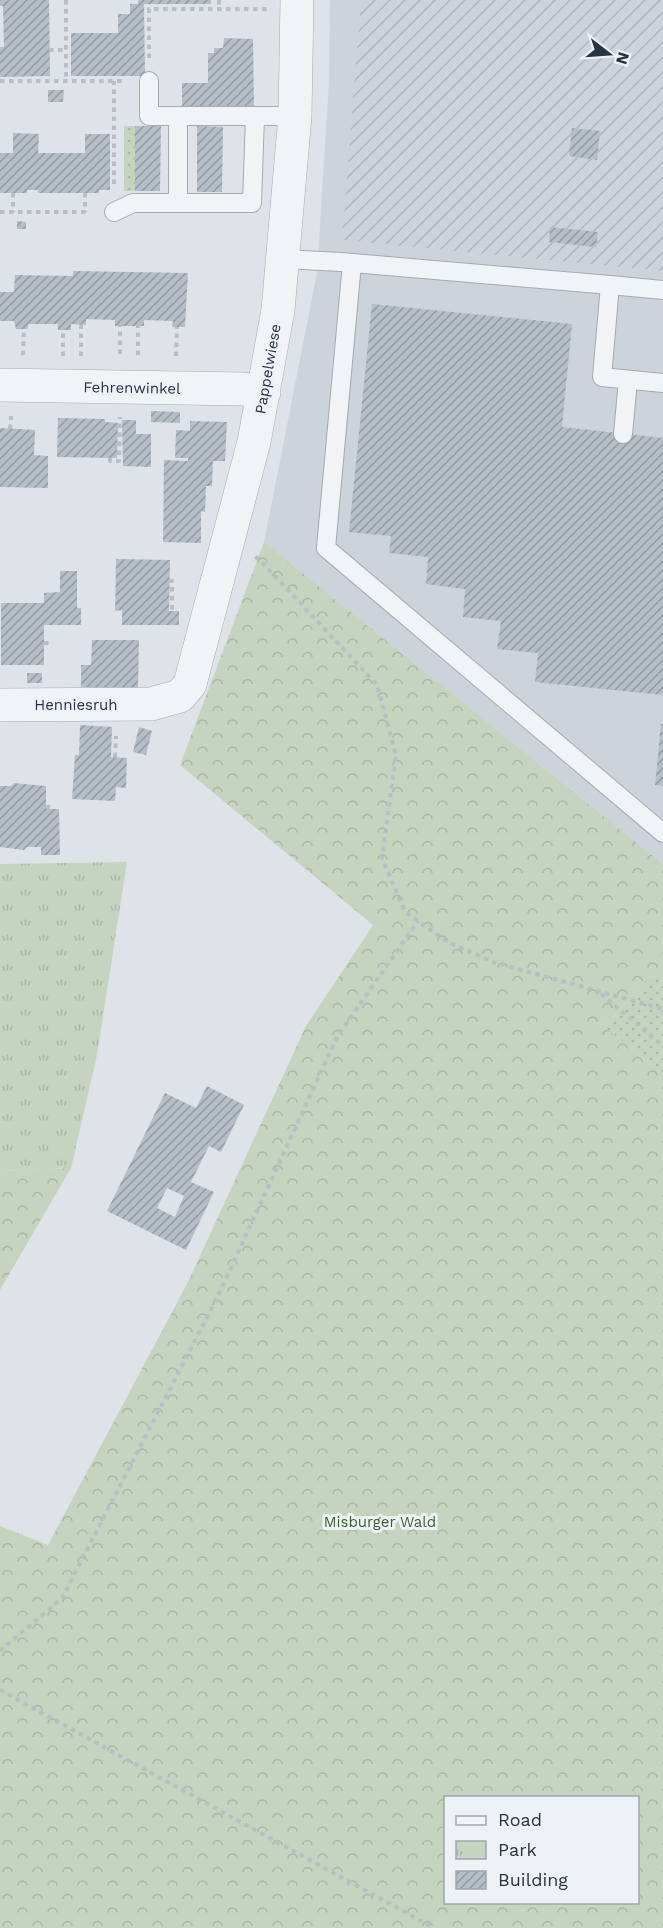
<svg xmlns="http://www.w3.org/2000/svg" width="663" height="1928" viewBox="0 0 663 1928" font-family="'Work Sans',sans-serif">
  <defs>
    <pattern id="industrial-furrows" width="10" height="10" patternUnits="userSpaceOnUse" patternTransform="scale(1.5)"><rect width="10" height="10" fill="#ccd3db"/><path d="M-1 1l2-2M0 10L10 0M9 11l2-2" fill="none" stroke="#afb6bd"/></pattern>
    <pattern id="grass-dots" width="8" height="8" patternUnits="userSpaceOnUse" patternTransform="scale(1.5)"><rect width="8" height="8" fill="#c6d3bf"/><path d="M2 2h.1M6 6h.1" fill="none" stroke="#aab6a5" stroke-width="1.8" stroke-linecap="round"/></pattern>
    <pattern id="forest-crowns" width="20" height="18" patternUnits="userSpaceOnUse" patternTransform="scale(1.5)"><rect width="20" height="18" fill="#c6d3bf"/><path d="M2 6a3 3 0 1 1 6 0M12 15a3 3 0 1 1 6 0" fill="none" stroke="#aab6a5"/></pattern>
    <pattern id="park-tufts" width="24" height="20" patternUnits="userSpaceOnUse" patternTransform="scale(1.5)"><rect width="24" height="20" fill="#c6d3bf"/><path d="M3 7l-1-3M5 7V3M7 7l1-3M15 17l-1-3M17 17v-4M19 17l1-3" fill="none" stroke="#aab6a5"/></pattern>
    <pattern id="building-hatch" width="6" height="6" patternUnits="userSpaceOnUse" patternTransform="scale(1.5)"><rect width="6" height="6" fill="#b5bdc6"/><path d="M-1 1l2-2M0 6l6-6M5 7l2-2" fill="none" stroke="#939aa2"/></pattern>
  </defs>
  <rect width="100%" height="100%" fill="#dee3e9"/>
  <path fill="#ccd3db" d="M330 0H663V864L264 542 317 273 329 82Z"/>
  <path fill="url(#industrial-furrows)" d="M361 0H663V271L342 240Z"/>
  <path fill="url(#grass-dots)" d="M124 126H135V191H124Z
    M650 976 663 978V1074L604 1027Z"/>
  <path fill="url(#forest-crowns)" fill-rule="evenodd" d="M264 542 663 864V978L650 976 604 1027 663 1074V1928H0V1526L48 1545 187 1284 306 1026 373 925 180 765ZM446 1798H638V1902H446Z
    M71 1168 0 1290V1171Z"/>
  <path fill="url(#park-tufts)" d="M127 862 97 1055 71 1168 0 1171V864Z"/>
  <path fill="url(#building-hatch)" fill-rule="evenodd" d="M0 0H49L50 76 0 77V47H4L3 6H0Z
    M138 0H211V4H144L145 76H71V33H118V14H130V4H138Z
    M224 38 253 39 254 108 182 107V83H208V53H214V48H223Z
    M48 90H64L63 102H48Z
    M135 126H161L160 191H135Z
    M197 126 223 127 222 192H197Z
    M572 128 600 131 597 160 569 156Z
    M13 133 39 134 38 153H85V134H110V190H99V193H38V190H27V193H0V153H13Z
    M17 221 26 222V229H17Z
    M550 227 598 232 596 247 549 242Z
    M73 271 188 273 185 327H172L173 321 144 320V326H115V320L86 319V325L71 324V330H58V324H28V329H16L14 321H0V292H14L15 275 73 276Z
    M372 304 572 324 562 427 663 438V695L535 682 538 653 497 649 501 621 463 617 465 589 426 584 428 557 389 553 391 536 349 532Z
    M151 411 180 412V423L151 422Z
    M58 418 105 419V422L118 423 117 458 57 457Z
    M122 420H136V434H151V467L123 466Z
    M190 421 227 422 225 461H213L212 486H206L205 512 201 511V543L163 542 164 460 188 461V458H175L176 430 190 431Z
    M0 428 35 430 34 455 48 456V488L0 487Z
    M116 559 170 560 169 611H179V625H122V610L115 611Z
    M60 571H77V608H81V625H44V665H1V603H44V593L60 592Z
    M92 640H139L138 689 81 687V665H91Z
    M27 673H42V683H27Z
    M661 724H663V786L655 785Z
    M80 725 112 727 111 757 127 758 126 788 116 787 115 801 72 799 75 755H79Z
    M139 727 152 731 146 755 133 752Z
    M14 783 46 786V809H59L60 855H41V847H27L24 850 0 847V786H11Z
    M207 1086 244 1105 221 1152 209 1146 191 1182 214 1192 186 1250 107 1211 165 1093 196 1108ZM167 1188 184 1196 175 1217 157 1208Z"/>
  <g fill="none" stroke-linecap="round" stroke-linejoin="round">
    <g stroke="#a3abb3" stroke-width="20">
      <path id="service" d="M149 81V116H295
        M178 203V116
        M114 212 133 203H252L255 116
        M284 259 341 262 610 285 602 377 663 383
        M352 263 326 548 663 833
        M610 285 663 290
        M623 434 628 380"/>
    </g>
    <g stroke="#a3abb3" stroke-width="34">
      <path id="minor" d="M0 385 243 389 264 392
        M0 705 151 704 180 696 190 684 254 442 278 310 295 116 297 0"/>
    </g>
    <path stroke="#b8bec4" stroke-width="4" stroke-dasharray="4.5 4.5" stroke-linecap="butt" d="M66 0V81
      M219 0V9
      M49 50H66
      M149 58V9H267
      M0 81H125
      M114 184V81
      M13 193V212
      M85 193V212
      M0 212H89
      M120 354V326
      M23 355 24 329
      M138 355V326
      M63 356V330
      M81 356V325
      M176 356 177 327
      M10 429 11 416
      M110 458V461H119L120 417
      M255 557 259 559 377 685 396 755 382 858 405 912 448 942 493 962 663 1009
      M169 581H172V618
      M44 643H52
      M115 757 116 736
      M46 807H50
      M601 994 663 1046
      M0 1651 62 1598 218 1296 337 1037 418 921
      M0 1690 434 1928"/>
    <use href="#service" stroke="#f1f4f7" stroke-width="18"/>
    <use href="#minor" stroke="#f1f4f7" stroke-width="33"/>
  </g>
  <g text-anchor="middle" stroke-width="6" stroke-linejoin="round" paint-order="stroke">
    <g font-size="15" fill="#263341" stroke="#eef2f6">
      <text transform="translate(268 369) rotate(-80)" y="5">Pappelwiese</text>
      <text transform="translate(132 388) rotate(1)" y="5">Fehrenwinkel</text>
      <text x="76" y="710">Henniesruh</text>
    </g>
    <g font-size="15" fill="#3f5d33" stroke="#eef2f6">
      <text x="380" y="1527">Misburger Wald</text>
    </g>
  </g>
  <rect x="444" y="1796" width="195" height="108" fill="#eef2f6" stroke="#9ea6ae" stroke-width="1.5"/>
  <rect x="456" y="1816" width="30" height="9" fill="#f1f4f7" stroke="#9ea6ae" stroke-width="1.5"/>
  <text x="498" y="1826" font-size="18" fill="#263341">Road</text>
  <rect x="456" y="1841" width="30" height="18" fill="url(#park-tufts)" stroke="#9ea6ae" stroke-width="1.5"/>
  <text x="498" y="1856" font-size="18" fill="#263341">Park</text>
  <rect x="456" y="1871" width="30" height="18" fill="url(#building-hatch)" stroke="#9ea6ae" stroke-width="1.5"/>
  <text x="498" y="1886" font-size="18" fill="#263341">Building</text>
  <g transform="translate(609 54) rotate(107)" stroke="#eef2f6" stroke-width="4.5" paint-order="stroke">
  <path d="M0-4.5L10 22L0 15L-10 22Z" fill="#263341"/>
  <text y="-9" font-size="16" font-weight="bold" text-anchor="middle" fill="#263341">N</text>
  </g>
</svg>
